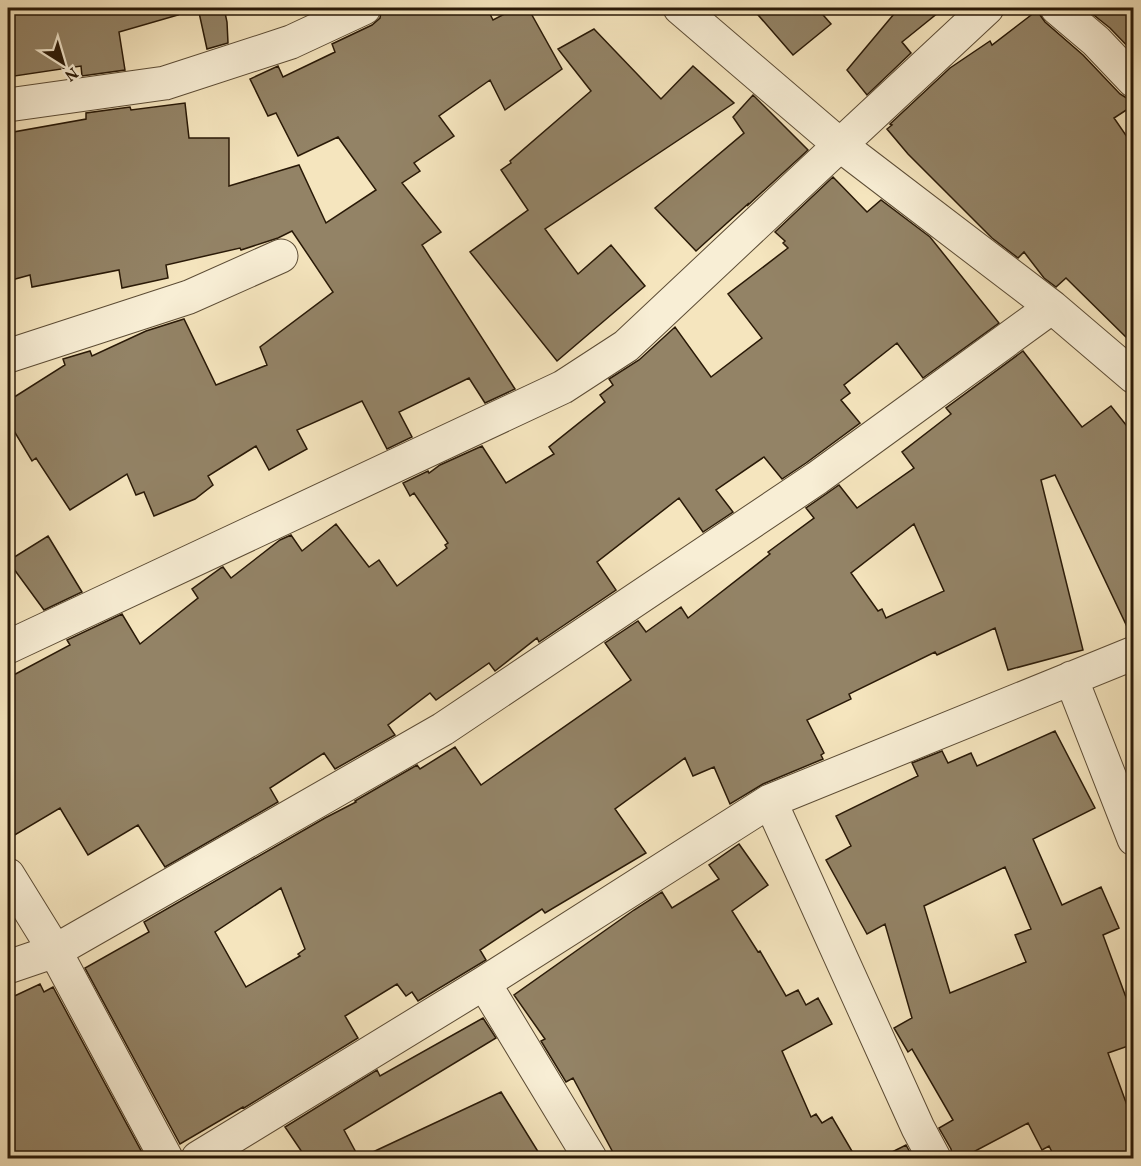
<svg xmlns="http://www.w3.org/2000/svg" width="1141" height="1166" viewBox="0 0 1141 1166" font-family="Vollkorn,serif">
  <rect width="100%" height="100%" fill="#f5e5be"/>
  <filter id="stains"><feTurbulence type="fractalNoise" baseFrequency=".00333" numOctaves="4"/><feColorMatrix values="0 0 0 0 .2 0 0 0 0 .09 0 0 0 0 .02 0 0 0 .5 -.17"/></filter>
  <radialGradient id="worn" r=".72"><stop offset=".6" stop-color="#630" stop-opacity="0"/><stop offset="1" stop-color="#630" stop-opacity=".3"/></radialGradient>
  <path fill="#938366" stroke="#291907" stroke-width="1.5" fill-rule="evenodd" d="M8 8H176L178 15 119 32 125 70 82 76 81 66 8 77Z
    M198 8H224L227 22 228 43 207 49Z
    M382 8H487L493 20 516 8H528L562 69 505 110 490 80 439 116 454 136 414 163 420 171 402 183 441 232 422 245 515 389 485 403 469 378 399 412 412 437 387 449 362 401 297 430 307 449 269 470 256 446 208 476 213 485 195 499 154 516 144 492 136 495 127 474 70 510 36 458 32 461 8 421V401L65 365 63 359 90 351 92 356 146 331 184 319 216 385 267 365 260 347 333 292 292 231 278 238 241 250 240 248 166 265 168 278 122 288 119 270 32 287 30 275 8 281V133L86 119V113L130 107 131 110 185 103 189 138H229V186L299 165 326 223 376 190 338 137 298 156 276 113 268 116 250 79 278 66 283 77 335 52 332 44 372 25 380 18Z
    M752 8H817L831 24 793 55Z
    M899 8H944L902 42 911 53 867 95 847 70Z
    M1085 8H1134V53L1110 28Z
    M1039 9 1040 15 1045 22 1083 55 1120 94 1128 99H1134V105L1114 118 1134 147V345L1066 278 1056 287 1044 278 1024 252 1018 258 992 238 908 154 887 129 892 125 890 124 950 68 990 41 992 45Z
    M594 29 661 99 693 66 734 103 545 229 578 274 611 245 645 286 557 361 470 252 528 210 501 170 511 163 510 161 591 91 558 49Z
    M753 95 808 150 748 205V204L696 251 655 208 744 133 733 117Z
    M833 177 867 212 881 200 930 237 999 323 923 378 897 343 844 385 850 393 841 400 860 423 806 463 782 479 764 457 716 490 733 512 703 532 679 498 597 562 616 590 539 642 537 638 495 671 489 663 436 700 430 693 388 725 395 735 335 769 324 753 270 788 278 802 165 867 138 825 88 855 60 808 8 839V678L70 645 67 640 122 614 140 644 198 598 192 589 221 568 223 567 231 578 280 540 291 535 302 551 336 524 369 567 379 560 397 586 447 548 445 545 448 543 414 493 410 496 403 483 428 471 429 473 440 465 482 446 506 483 554 454 549 447 605 402 600 395 613 385 609 379 639 360 675 327 711 377 762 338 728 294 788 248 783 243 785 241 775 232Z
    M1023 351 1082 427 1111 406 1134 435V635H1131L1055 475 1041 480 1083 650 1008 670 995 628 937 655 935 652 849 694 851 699 807 720 824 753 821 755 823 759 763 784 730 804 714 767 693 776 685 758 615 809 646 853 545 913 542 909 480 950 486 960 418 1001 412 992 406 996 397 984 345 1016 358 1038 244 1108 243 1107 180 1144 85 968 149 932 144 922 325 818 356 802 355 801 417 765 420 769 455 747 481 785 631 680 605 643 638 621 646 632 681 607 688 618 770 554 768 552 814 518 806 508 839 485 857 508 914 468 902 452 951 414 946 408ZM914 524 944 591 886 618 882 609 878 611 851 573ZM281 888 305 949 298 954 300 956 246 987 215 932Z
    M48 536 82 592 44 610 8 561Z
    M1055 731 1095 808 1033 839 1062 905 1101 887 1119 928 1103 935 1127 1000 1134 997V1044L1108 1053 1128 1108 1134 1105V1158H1055L1049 1146 1042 1150 1028 1123 962 1158H953L951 1149 939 1128 953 1120 912 1049 908 1052 894 1028 912 1018 885 924 867 934 826 860 851 846 836 816 918 776 912 763 942 751 948 763 971 753 977 766ZM1005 867 1031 929 1015 935 1026 962 950 993 924 906Z
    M739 844 768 885 732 911 758 952 760 951 786 996 798 990 806 1005 818 998 832 1024 782 1051 811 1117 816 1114 822 1123 832 1117 856 1158H616L573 1078 566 1082 541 1041 545 1039 514 995 634 910 662 892 672 908 719 879 709 865Z
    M40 984 44 992 53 987 145 1158H17L8 1131V999Z
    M483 1018 496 1038 344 1130 359 1158H306L285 1127 377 1070 380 1076Z
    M501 1092 542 1158H360Z
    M906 1145 913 1158H880Z"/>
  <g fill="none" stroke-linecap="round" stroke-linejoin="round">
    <g stroke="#5c4c35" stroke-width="35">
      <path id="street" d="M680 8 840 145 1052 307 1134 377
        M1057 8 1096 41 1134 81
        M8 105 165 83 291 42 364 8
        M8 356 189 297 281 256
        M8 647 563 387 626 346 840 145 987 8
        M1071 678 1134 839
        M770 801 918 1128 934 1158
        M8 875 55 951 166 1158
        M8 967 55 951 443 729 817 478 1052 307
        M484 983 590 1158
        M198 1158 484 983 770 801 1134 653"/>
    </g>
    <use href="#street" stroke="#f8eed5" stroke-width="33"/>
  </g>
  <rect width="1141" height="1166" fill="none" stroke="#f5e5be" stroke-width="30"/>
  <rect x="9" y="9" width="1123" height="1148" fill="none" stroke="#291907" stroke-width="3"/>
  <rect x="15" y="15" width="1111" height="1136" fill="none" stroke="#291907" stroke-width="1.5"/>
  <g transform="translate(63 63) rotate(143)" stroke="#f8eed5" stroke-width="4.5" paint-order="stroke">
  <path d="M0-4.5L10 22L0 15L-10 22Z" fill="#291907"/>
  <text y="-9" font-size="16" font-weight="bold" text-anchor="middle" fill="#291907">N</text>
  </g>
  <rect width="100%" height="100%" filter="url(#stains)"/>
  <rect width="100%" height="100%" fill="url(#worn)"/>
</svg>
